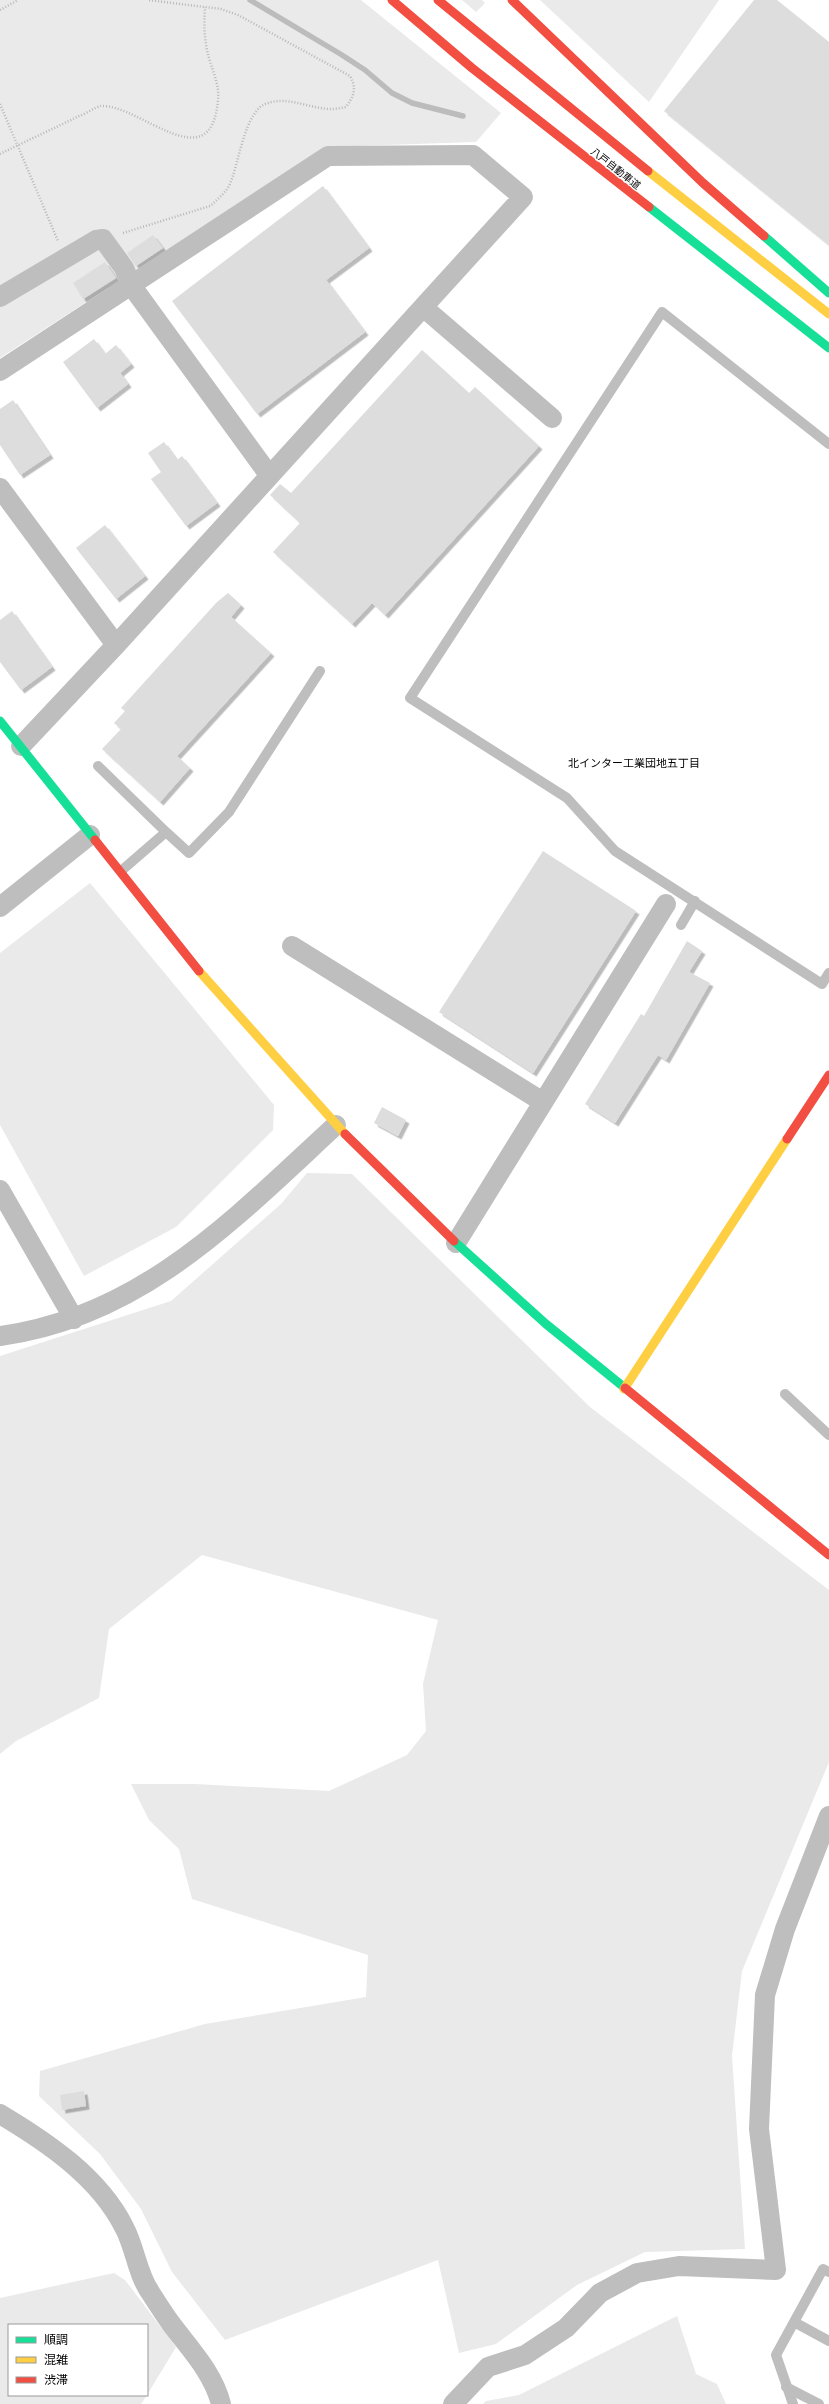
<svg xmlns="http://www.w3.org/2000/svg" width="829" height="2404" viewBox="0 0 829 2404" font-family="Barlow,'Noto Sans JP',sans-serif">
  <defs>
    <filter id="shadow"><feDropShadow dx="3.5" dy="3.5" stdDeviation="0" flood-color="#0004"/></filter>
  </defs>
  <rect width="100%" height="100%" fill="#fff"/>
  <path fill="#eaeaea" d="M0 0H361L501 113 476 142 325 147 0 358Z
    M462 0H482L485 3 476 12Z
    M540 0H719L649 102Z
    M90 883 274 1105 273 1130 176 1227 84 1276 0 1125V953Z
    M307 1173 352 1174 590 1407 829 1590V1762L742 1971 732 2056 745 2249 645 2252 577 2285 496 2344 459 2353 438 2260 225 2340 172 2272 141 2209 100 2154 39 2096 40 2071 205 2024 366 1997 368 1955 192 1899 179 1849 149 1820 131 1784H195L329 1791 407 1755 426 1731 423 1684 438 1620 202 1555 109 1629 99 1698 16 1741 0 1754V1356L171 1301 281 1204Z
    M114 2273 125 2280 176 2347 147 2395V2325H9V2395H147L141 2404H0V2298Z
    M677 2316 696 2374 717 2384 726 2404H483L486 2401 519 2395Z"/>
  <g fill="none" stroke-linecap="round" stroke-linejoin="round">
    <path stroke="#bcbcbc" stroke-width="5.5" d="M250 0 342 55 365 70 392 93 412 103 463 116"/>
  </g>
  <path fill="#ddd" filter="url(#shadow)" d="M754 0H777L829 42V245L664 111Z
    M323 186 369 248 326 280 365 332 257 414 172 301Z
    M153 235 163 248 136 266 127 253Z
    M105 262 116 278 83 299 73 283Z
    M94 339 105 354 116 345 131 364 120 373 128 384 97 408 63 362Z
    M422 350 469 393 475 387 539 446 385 615 372 603 352 624 273 552 300 523 270 495 280 484 291 493Z
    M13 400 50 455 20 475 0 445V409Z
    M164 442 177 460 182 456 217 503 186 526 151 479 161 472 148 453Z
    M105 525 145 576 116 599 76 548Z
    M228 593 241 605 231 617 271 653 177 756 190 768 160 802 102 749 121 729 114 723 125 711 121 708 216 603Z
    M12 611 52 667 21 690 0 662V620Z
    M543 851 636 911 533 1073 439 1012Z
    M687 941 702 951 689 972 710 983 666 1060 658 1055 615 1123 585 1104 641 1014 644 1016Z
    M382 1107 406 1120 398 1136 374 1123Z
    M84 2091 86 2106 62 2110 60 2095Z"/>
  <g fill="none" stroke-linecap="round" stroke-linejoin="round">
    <path stroke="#b8b8b8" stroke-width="2.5" stroke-dasharray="1 2" stroke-linecap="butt" d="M0 10 18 0
      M0 104 58 241
      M0 154C26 141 53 129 79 116 86 114 95 107 101 106 140 104 211 182 218 100 220 83 210 66 207 50 204 35 204 22 205 7
      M123 233 210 206C217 200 224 194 229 186 239 166 244 109 268 103 288 96 311 109 331 109 336 109 341 108 346 107 354 96 357 88 350 76L238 15 221 9 148 0"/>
    <path stroke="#bebebe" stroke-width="10" d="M829 444 662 312 410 698 567 798 615 851 822 984 829 973
      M98 766 166 832
      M121 871 166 832 189 853 229 812 320 671
      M681 925 695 901
      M785 1394 829 1435
      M794 2322 829 2341
      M786 2387 819 2404
      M793 2404 776 2355 823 2269 829 2272"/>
    <path stroke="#bebebe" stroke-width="20" d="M0 297 96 240 103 239 124 268 131 285 269 475
      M423 307 552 418
      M0 371 328 156 473 155 523 197 116 645 21 746
      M0 488 116 645
      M0 907 90 835
      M292 946 543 1102
      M0 1190 74 1319
      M456 1243 666 904
      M0 1336C142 1317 236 1217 336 1125
      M0 2114C47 2142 99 2177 124 2227 135 2247 137 2273 150 2292 157 2303 164 2314 172 2325 191 2350 213 2373 221 2404
      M453 2404 488 2367 525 2355 566 2328 600 2293 637 2273 679 2266 776 2270 759 2129 765 1995 785 1929 829 1816"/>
    <path stroke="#16e098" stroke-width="9" d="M649 207 829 348
      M764 236 829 293
      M0 721 95 840
      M454 1241 546 1324 625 1388"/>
    <path stroke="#ffcf43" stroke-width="9" d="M648 171 829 314
      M199 971 345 1134
      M624 1389 787 1139"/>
    <path stroke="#f24e42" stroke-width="9" d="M392 0 472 68 649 207
      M438 0 648 171
      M512 0 703 183 764 236
      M95 840 199 971
      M345 1134 454 1241
      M787 1139 829 1075
      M625 1388 829 1555"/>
  </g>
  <g text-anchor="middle" stroke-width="3" stroke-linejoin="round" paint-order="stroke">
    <g font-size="10" fill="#000" stroke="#fff">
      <text transform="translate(616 168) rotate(38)" y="4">八戸自動車道</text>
    </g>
    <g font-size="11" fill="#000" stroke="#fff">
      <text x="634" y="767">北インター工業団地五丁目</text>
    </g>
  </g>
  <rect x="8" y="2324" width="140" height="72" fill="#ffffff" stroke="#999999"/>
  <rect x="16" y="2337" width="20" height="6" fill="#16e098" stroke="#999999"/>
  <text x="44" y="2344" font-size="12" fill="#000000">順調</text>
  <rect x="16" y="2357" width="20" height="6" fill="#ffcf43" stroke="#999999"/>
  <text x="44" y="2364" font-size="12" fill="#000000">混雑</text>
  <rect x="16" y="2377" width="20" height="6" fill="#f24e42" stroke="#999999"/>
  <text x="44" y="2384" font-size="12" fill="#000000">渋滞</text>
</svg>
